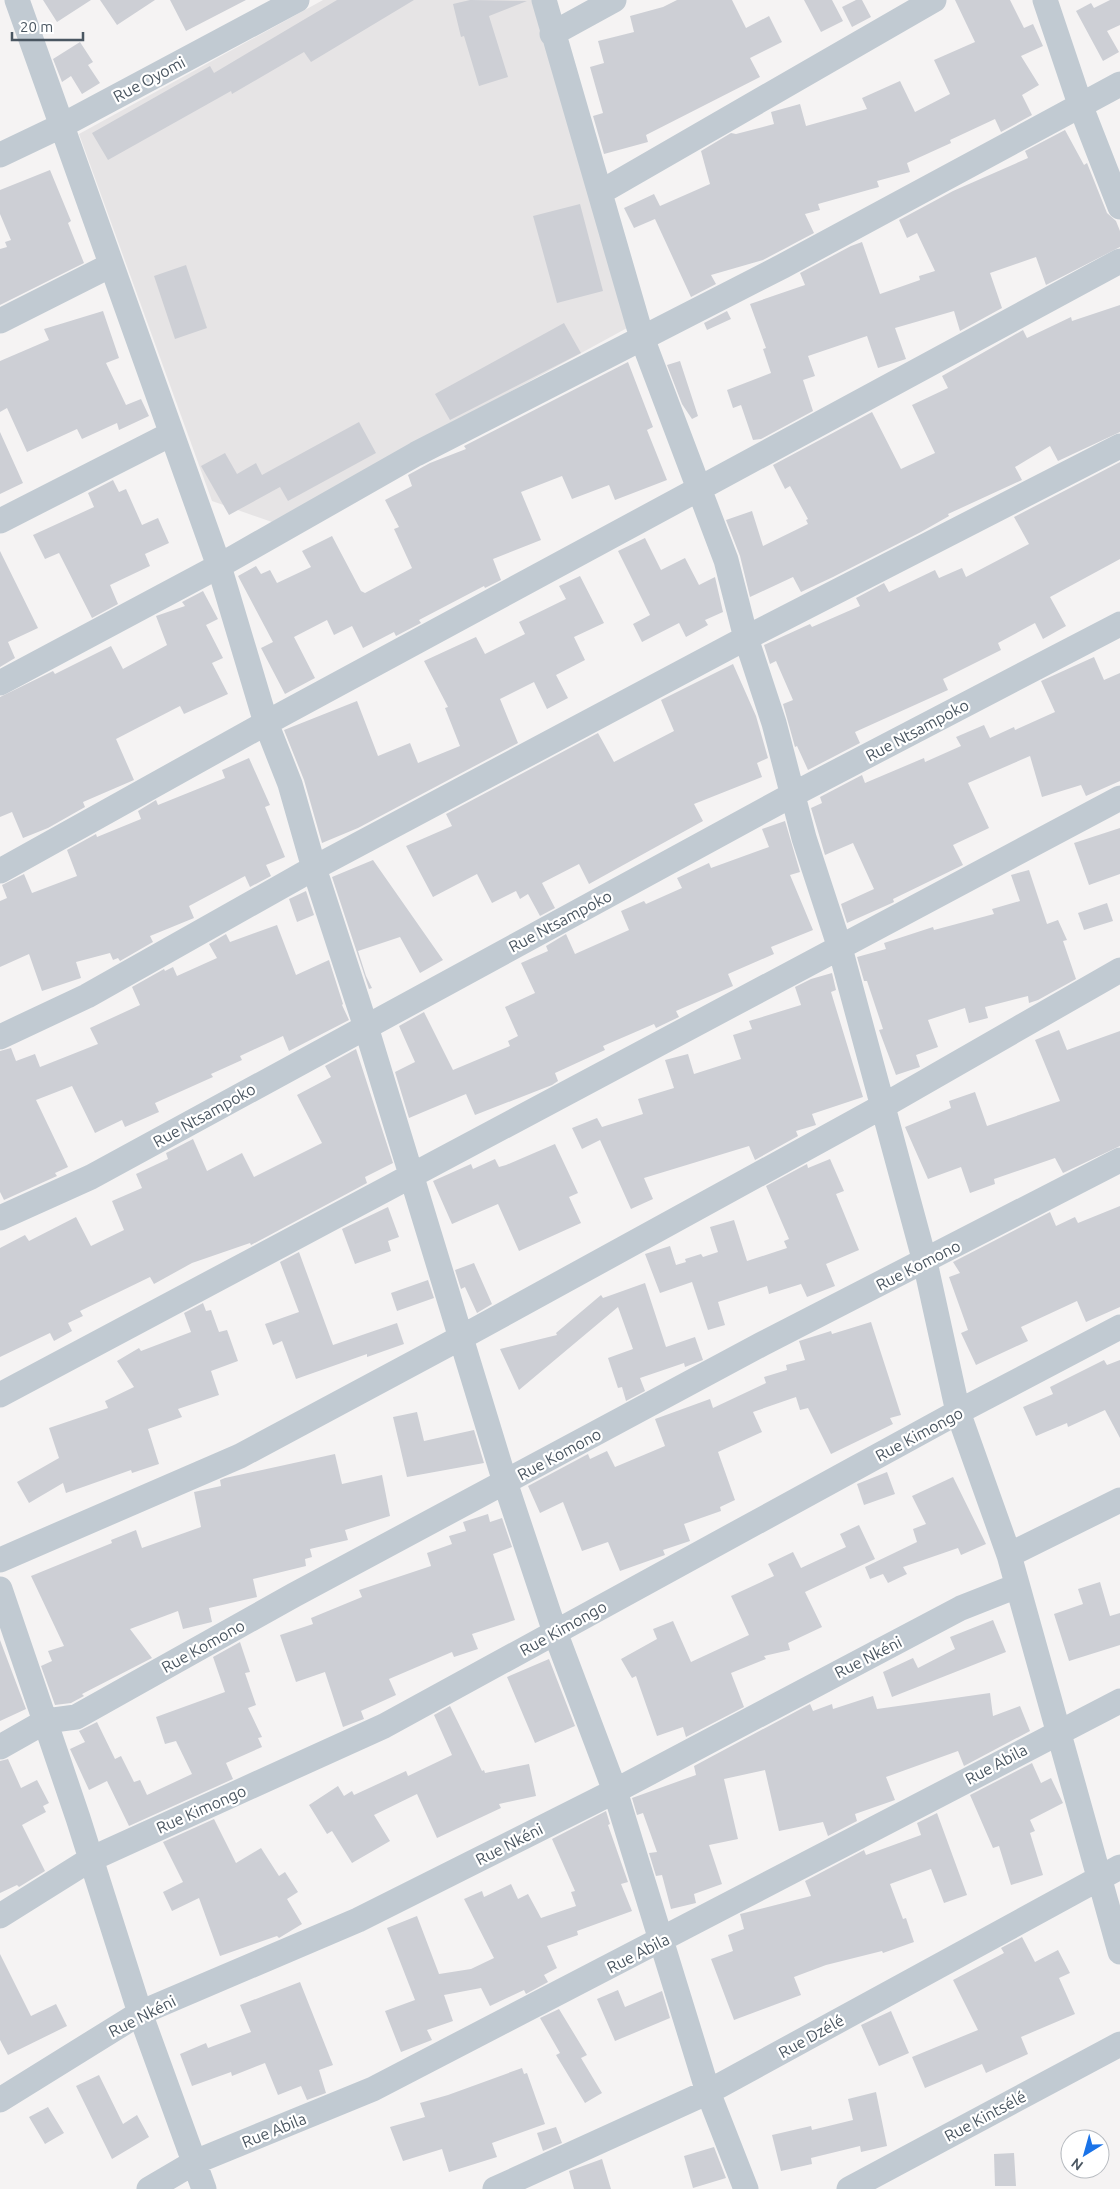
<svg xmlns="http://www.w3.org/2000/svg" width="1120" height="2189" viewBox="0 0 1120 2189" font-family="Ubuntu,sans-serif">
  <rect width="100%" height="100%" fill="#f5f3f3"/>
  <path fill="#e6e4e5" d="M323 0H535L627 328 272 522 212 501 79 134Z"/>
  <path fill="#cdcfd5" d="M43 0H91L57 22Z
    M100 0H155L117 25Z
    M170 0H246L186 31Z
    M337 0H414L311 62 304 52 232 94 231 91 108 160 92 133 210 66 214 73Z
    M470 0 527 1 489 16 508 77 479 86 464 36 461 37 453 4Z
    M677 0H732L746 28 769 16 782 42 750 58 760 77 646 135 648 142 604 154 593 116 603 113 590 67 604 63 598 41 634 32 630 16 663 7Z
    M804 0H832L843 21 821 32Z
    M856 0H862L871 17 852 27 842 7Z
    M955 0H1010L1024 28 1033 24 1043 46 1021 56 1039 85 1022 95 1032 115 1001 132 995 119 950 140 951 143 907 163 910 172 877 181 879 187 818 204 820 210 805 214 814 233 763 260 711 275 716 284 691 297 655 219 634 228 624 208 654 194 660 206 710 184 701 151 731 133 736 134 774 124 771 112 800 104 806 126 867 109 862 98 900 81 915 112 950 94 934 60 975 42Z
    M1110 0H1120V25L1107 31 1119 52 1103 61 1076 11 1091 3 1094 8Z
    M80 42 93 62 88 65 100 83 82 94 71 76 62 82 53 59Z
    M1065 130 1084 165 1087 163 1107 213 1116 221 1120 231V247L1046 285 1036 257 990 273 1002 308 960 331 954 311 895 328 906 359 878 368 867 336 808 356 815 376 803 380 813 411 761 439 753 440 741 405 733 408 727 390 771 373 763 349 766 348 750 304 805 285 800 273 851 246 862 242 880 294 920 280 919 276 935 271 917 233 907 238 899 220 953 191 1028 158 1025 151Z
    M50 170 71 221 68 223 84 263 0 305V249L7 247 5 242 11 240 0 214V190Z
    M580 204 603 291 557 303 533 216Z
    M186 265 207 328 175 339 154 276Z
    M1120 305V432L1058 461 1050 446 1015 467 1022 480 948 514 949 516 921 532 833 577 801 592 793 577 750 597 740 556 726 520 752 511 763 546 808 524 806 520 808 519 790 486 785 489 773 465 872 412 901 469 935 453 912 405 948 388 942 376 1023 330 1027 338 1071 317 1072 321Z
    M103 311 119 358 106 363 126 405 141 399 149 416 119 430 117 423 82 439 77 429 27 452 7 408 0 412V361L49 340 44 329Z
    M727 311 731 319 707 330 704 323Z
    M564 323 581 353 450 420 435 394Z
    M680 361 698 416 692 419 682 404 667 365Z
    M628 362 653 427 647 430 667 480 615 500 609 485 572 499 562 476 521 492 541 540 493 559 501 580 485 588 484 586 419 620 421 623 396 636 394 632 363 648 352 626 334 635 327 620 294 637 315 678 285 694 261 648 273 642 238 576 256 566 261 574 270 570 277 583 311 567 302 551 332 536 361 591 365 593 412 568 394 529 399 527 385 500 412 486 408 475 430 463 466 449 464 446Z
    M359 422 376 453 288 501 280 487 229 515 201 466 225 453 237 474 256 463 262 475Z
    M0 432 23 483 0 494Z
    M1120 462V559L1050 597 1066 626 1043 639 1035 623 998 643 1001 650 943 679 948 690 855 732 860 743 808 770 797 746 795 747 783 704 793 700 776 661 770 664 764 645 810 624 812 627 860 606 856 598 884 583 889 592 935 570 939 578 962 568 966 577 1029 544 1014 517Z
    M113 480 119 492 126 489 142 525 158 518 169 543 145 554 150 566 110 585 118 604 92 618 59 553 45 559 33 535 94 507 88 493Z
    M645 538 661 570 685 558 699 585 715 577 723 612 705 620 708 625 686 637 679 623 642 642 633 624 650 615 618 551Z
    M0 551 38 628 8 642 15 658 0 667Z
    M580 576 604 623 574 637 585 660 556 675 568 698 547 709 534 682 500 699 518 743 358 828 322 843 304 780 284 730 357 701 378 756 410 743 418 763 460 746 445 708 448 707 424 661 476 637 485 654 525 634 519 622 566 599 559 586Z
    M203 591 218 619 206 625 223 658 212 663 228 694 184 714 180 706 116 739 134 780 83 802 85 807 48 828 23 838 12 812 0 817V697L53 671 55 674 111 646 123 669 167 645 156 616 185 606 182 602Z
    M1094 657 1104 680 1120 673V781L1086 796 1081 785 1042 797 1030 756 968 783 989 828 953 845 963 865 893 899 894 902 892 903 847 923 841 904 874 889 853 843 825 855 811 808 822 803 820 797 862 775 865 783 924 758 925 762 961 746 956 737 984 725 990 738 1014 727 1015 730 1055 712 1041 681Z
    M733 664 756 716 768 758 757 763 762 777 694 804 703 821 589 884 579 864 542 883 555 908 540 916 528 894 520 899 516 891 492 903 477 874 433 897 406 846 452 826 446 814 598 733 614 762 674 731 661 700Z
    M249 758 270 805 265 807 285 857 266 865 271 876 250 887 245 876 189 906 194 918 150 936 153 942 120 961 118 958 113 960 110 953 76 962 81 978 42 991 29 954 0 967V901L7 898 2 885 24 874 32 893 77 876 67 850 96 834 97 837 141 819 138 811 156 800 158 805 225 778 222 770Z
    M785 821 800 872 790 875 813 930 771 947 774 954 728 974 733 986 676 1011 679 1017 656 1028 654 1024 603 1046 605 1050 555 1073 558 1081 552 1085 475 1115 466 1094 409 1118 395 1072 415 1062 399 1026 424 1012 453 1070 510 1046 508 1041 518 1036 505 1007 535 993 521 963 548 951 546 946 566 934 575 954 629 930 621 911 644 901 646 904 682 888 677 878 709 863 711 868 769 847 762 829Z
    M1120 828V874L1089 885 1074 843Z
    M373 860 443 960 420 973 400 937 358 951 366 976 372 988 369 989 332 877Z
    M1029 870 1047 924 1058 920 1067 940 1063 941 1076 979 1038 1000 1029 1003 1028 996 985 1007 988 1018 969 1023 965 1008 928 1020 938 1047 916 1055 920 1067 896 1075 879 1030 883 1029 867 981H864L857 957 886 949 884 943 933 927 934 930 994 914 992 909 1020 901 1011 875Z
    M306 891 314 915 297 922 289 899Z
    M1107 903 1113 921 1084 930 1078 913Z
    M277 925 296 975 329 960 343 1004 342 1005 349 1020 289 1051 283 1036 240 1056 242 1060 211 1074 213 1077 155 1103 159 1112 125 1127 122 1120 95 1133 72 1086 36 1100 68 1167 55 1173 57 1176 4 1200 0 1192V1051L11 1048 16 1061 35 1054 40 1067 98 1044 90 1028 140 1005 132 987 164 969 165 971 173 967 177 976 217 958 209 944 226 934 230 942Z
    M832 973 836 990 831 992 863 1097 812 1114 816 1125 796 1131 798 1136 755 1160 749 1146 644 1178 653 1199 631 1209 600 1140 582 1149 572 1128 597 1118 602 1127 643 1114 638 1099 674 1088 665 1060 688 1054 694 1074 741 1059 733 1035 752 1029 749 1021 801 1005 795 987 811 979Z
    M1059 1030 1067 1050 1120 1031V1146L1063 1173 1055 1158 994 1179 995 1184 970 1193 961 1167 928 1179 905 1127 951 1108 949 1101 975 1092 987 1126 1060 1101 1035 1040Z
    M356 1049 393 1163 365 1177 367 1183 251 1245 250 1243 192 1263 154 1284 150 1277 80 1311 83 1316 68 1323 72 1331 54 1341 50 1333 0 1357V1248L25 1235 29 1241 76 1217 91 1246 124 1230 112 1201 142 1188 136 1174 168 1159 166 1153 193 1139 207 1171 242 1153 254 1177 322 1143 297 1095 331 1077 325 1066Z
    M555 1144 578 1193 569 1197 581 1223 519 1251 498 1204 452 1224 433 1181 471 1164 473 1169 495 1159 499 1167 506 1165Z
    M830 1159 844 1191 836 1194 859 1250 826 1264 835 1286 807 1297 801 1284 769 1294 767 1286 718 1302 725 1325 708 1330 692 1282 660 1293 645 1254 670 1246 676 1265 686 1262 685 1259 701 1254 703 1257 718 1252 710 1227 734 1220 747 1261 787 1248 784 1241 789 1239 766 1186 807 1164 808 1168Z
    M1120 1206V1307L1086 1322 1077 1301 1021 1327 1028 1341 976 1365 961 1333 968 1330 949 1277 960 1273 953 1262 1050 1212 1056 1226 1075 1217 1078 1223Z
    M388 1207 399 1237 388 1241 391 1251 355 1264 342 1229Z
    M299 1252 333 1345 397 1323 404 1344 367 1357V1354L296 1379 282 1341 273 1345 265 1324 299 1312 280 1262Z
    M474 1263 492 1304 477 1313 465 1287 461 1289 455 1270Z
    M428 1280 434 1298 397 1311 391 1293Z
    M645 1283 666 1347 695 1337 703 1360 685 1367 684 1363 640 1378 645 1391 626 1401 622 1387 618 1388 608 1358 633 1349 618 1307 519 1390 500 1349 557 1335 556 1333 601 1295 603 1298Z
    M203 1303 206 1311 211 1310 219 1332 227 1330 238 1361 211 1371 219 1395 178 1409 182 1417 148 1429 159 1464 132 1473 131 1470 66 1493 63 1483 29 1503 17 1482 59 1458 49 1428 108 1408 105 1401 134 1387 117 1361 139 1348 141 1351 191 1332 184 1313Z
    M871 1322 901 1415 890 1418 893 1424 831 1454 808 1408 800 1410 796 1397 753 1412 762 1432 718 1452 735 1500 720 1507 721 1511 684 1524 690 1541 663 1550 665 1555 620 1571 608 1542 582 1551 563 1502 540 1513 528 1486 588 1454 590 1459 607 1451 615 1467 665 1446 655 1419 710 1399 713 1408 766 1383 764 1377 787 1370 786 1365 805 1360 799 1341 831 1331 832 1334Z
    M1104 1360 1107 1365 1120 1360V1438L1105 1410 1068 1427 1067 1423 1036 1436 1023 1407 1053 1394 1050 1387Z
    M417 1412 424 1441 474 1430 484 1463 407 1477 393 1417Z
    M335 1454 342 1484 382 1475 390 1516 345 1530 348 1540 310 1549 312 1557 305 1559 306 1566 253 1579 257 1597 209 1608 212 1622 183 1629 178 1611 130 1629 152 1658 82 1694 84 1696 71 1703 55 1705 41 1666 52 1661 48 1651 64 1646 31 1576 112 1543 111 1540 136 1530 142 1548 201 1527 194 1492 221 1486 220 1480 225 1478Z
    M887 1472 895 1494 864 1505 857 1484Z
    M953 1477 986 1544 961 1555 958 1548 903 1567 907 1574 888 1583 883 1574 870 1579 865 1567 917 1542 913 1529 926 1524 912 1496Z
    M488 1514 490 1522 502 1518 512 1547 493 1554 515 1620 472 1634 478 1649 454 1657 452 1652 389 1679 396 1695 361 1711 364 1719 343 1727 325 1672 296 1682 280 1635 313 1624 311 1618 362 1597 359 1590 431 1566 427 1553 452 1544 449 1536 466 1531 463 1522Z
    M859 1525 875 1559 805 1592 822 1627 788 1643 790 1650 764 1656 766 1659 731 1673 744 1707 686 1737 683 1727 657 1736 636 1676 632 1678 621 1659 657 1639 653 1629 673 1621 691 1662 749 1635 731 1596 774 1576 768 1564 793 1552 801 1568 846 1547 840 1534Z
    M1100 1582 1110 1616 1120 1613V1645L1069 1661 1054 1614 1083 1604 1078 1589Z
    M993 1620 1006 1652 892 1697 883 1672 913 1658 918 1668 955 1649 950 1637Z
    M0 1640 26 1709 0 1721Z
    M240 1642 250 1672 245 1673 256 1705 248 1708 262 1737 258 1738 262 1747 226 1763 233 1779 129 1826 107 1781 89 1790 70 1749 85 1742 79 1731 97 1722 115 1759 121 1756 134 1782 140 1780 147 1795 192 1774 176 1741 165 1744 156 1717 225 1692 213 1657Z
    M549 1659 575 1726 535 1743 507 1677Z
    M990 1693 993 1716 1020 1706 1030 1731 964 1766 958 1751 886 1777 895 1800 855 1814 857 1821 828 1836 823 1822 779 1831 765 1770 724 1779 738 1839 709 1845 722 1884 694 1894 696 1903 671 1909 662 1875 656 1876 649 1853 657 1852 643 1813 637 1815 632 1798 696 1775 694 1766 810 1704 813 1711 832 1704 833 1709 873 1696 877 1709Z
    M450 1706 482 1771 484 1770 485 1773 529 1764 536 1796 499 1804 501 1808 437 1838 417 1794 374 1815 390 1841 352 1863 332 1831 327 1834 309 1805 338 1786 344 1796 352 1791 354 1795 406 1771 408 1776 452 1755 434 1715Z
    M8 1759 21 1788 37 1780 49 1803 43 1806 46 1812 22 1825 45 1871 19 1887 17 1885 0 1893V1761Z
    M1032 1763 1041 1783 1051 1778 1063 1803 1030 1820 1035 1831 1030 1833 1043 1875 1011 1885 999 1846 993 1848 970 1795Z
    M606 1811 610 1824 608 1825 628 1882 621 1884 632 1911 577 1931 578 1935 547 1946 557 1968 544 1975 548 1982 526 1994 524 1990 490 2006 481 1988 444 1995 453 2021 427 2030 432 2040 401 2052 385 2011 415 2000 387 1928 417 1916 439 1974 471 1969 494 1958 464 1899 482 1891 484 1897 511 1884 518 1899 528 1894 541 1918 576 1906 571 1892 575 1891 552 1839Z
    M937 1813 967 1895 944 1903 931 1869 890 1884 903 1919 906 1918 914 1942 883 1953 882 1951 826 1965 794 1977 801 1995 734 2020 711 1959 733 1951 728 1935 744 1929 740 1914 811 1896 805 1881 864 1850 866 1855 921 1835 917 1823Z
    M214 1819 236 1863 261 1848 279 1876 285 1872 298 1892 287 1899 302 1924 279 1938 277 1936 220 1956 199 1898 172 1911 163 1892 183 1882 163 1842Z
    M1022 1937 1035 1962 1058 1950 1070 1973 1059 1978 1075 2014 1021 2037 1028 2054 986 2073 982 2064 925 2088 912 2057 978 2030 953 1980 1004 1953 1001 1948Z
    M0 1954 31 2016 56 2004 67 2026 8 2055 0 2040Z
    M300 1982 333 2065 319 2070 326 2093 307 2100 301 2086 278 2095 265 2063 232 2076 231 2072 192 2086 180 2054 206 2043 208 2048 251 2032 240 2005Z
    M618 1990 625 2007 662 1991 670 2018 615 2041 597 1999Z
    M559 2009 587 2055 581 2058 602 2093 585 2103 556 2055 560 2053 540 2018Z
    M891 2011 909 2053 879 2066 861 2025Z
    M522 2068 524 2074 527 2073 545 2124 492 2143 497 2157 449 2172 442 2149 403 2161 390 2127 425 2117 420 2103 448 2095Z
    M99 2075 123 2124 137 2115 149 2137 112 2159 76 2086Z
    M876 2092 887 2146 861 2152 860 2146 811 2158 812 2164 781 2171 772 2135 811 2126 812 2130 853 2120 848 2099Z
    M48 2107 64 2133 45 2144 29 2117Z
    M556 2127 562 2143 543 2151 537 2133Z
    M714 2147 726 2178 693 2188 684 2156Z
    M1014 2153 1016 2186H995L994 2154Z
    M602 2159 611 2189H574L569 2171Z"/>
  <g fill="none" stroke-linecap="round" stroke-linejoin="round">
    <path stroke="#c1cad2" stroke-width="25" d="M17 0 219 566 266 723 290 784 314 868 366 1027 505 1482 555 1632 615 1791 708 2092 746 2189
      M544 0 642 338 726 560 746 638 774 723 804 838 840 948 925 1262 958 1412 1009 1555 1120 1952
      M1045 0 1081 107 1120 207
      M552 34 614 0
      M0 155 63 125 297 0
      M601 192 934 0
      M0 321 111 265
      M0 521 171 434
      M0 683 219 566 416 454 783 266 1120 84
      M0 871 266 723 1120 261
      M0 1037 87 996 314 868 746 638 1120 446
      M0 1218 91 1177 792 795 1120 624
      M0 1395 1120 798
      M1009 1555 1120 1500
      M0 1560 240 1456 462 1337 883 1106 1120 970
      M0 1589 78 1818 140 2013 204 2189
      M0 1747 46 1721 76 1717 294 1595 762 1344 1120 1160
      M0 1916 91 1859 384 1726 958 1412 1120 1327
      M0 2100 140 2013 358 1920 615 1791 961 1608 1017 1586
      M149 2189 195 2162 373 2089 1120 1701
      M495 2189 708 2092 1120 1867
      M849 2189 1120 2044"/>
  </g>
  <g text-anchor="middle" stroke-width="4.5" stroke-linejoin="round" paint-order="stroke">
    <g font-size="16" fill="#4a5661" stroke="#fff">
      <text transform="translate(149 79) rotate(-28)" y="6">Rue Oyomi</text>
      <text transform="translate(917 730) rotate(-28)" y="6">Rue Ntsampoko</text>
      <text transform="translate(560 921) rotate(-28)" y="6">Rue Ntsampoko</text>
      <text transform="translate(204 1115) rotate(-29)" y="6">Rue Ntsampoko</text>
      <text transform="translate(918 1265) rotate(-27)" y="6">Rue Komono</text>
      <text transform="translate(919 1434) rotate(-28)" y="6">Rue Kimongo</text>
      <text transform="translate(559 1454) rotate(-28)" y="6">Rue Komono</text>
      <text transform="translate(563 1628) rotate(-29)" y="6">Rue Kimongo</text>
      <text transform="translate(203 1646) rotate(-29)" y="6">Rue Komono</text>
      <text transform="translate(868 1657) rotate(-27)" y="6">Rue Nkéni</text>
      <text transform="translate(996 1764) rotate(-28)" y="6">Rue Abila</text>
      <text transform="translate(201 1809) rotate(-24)" y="6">Rue Kimongo</text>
      <text transform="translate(509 1844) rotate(-27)" y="6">Rue Nkéni</text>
      <text transform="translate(638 1953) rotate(-27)" y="6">Rue Abila</text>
      <text transform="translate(142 2016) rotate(-27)" y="6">Rue Nkéni</text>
      <text transform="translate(811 2036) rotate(-29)" y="6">Rue Dzélé</text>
      <text transform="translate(985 2116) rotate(-28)" y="6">Rue Kintsélé</text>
      <text transform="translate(274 2130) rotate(-22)" y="6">Rue Abila</text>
    </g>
  </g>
  <g transform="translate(1085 2154) rotate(217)"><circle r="24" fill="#ffffff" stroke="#b7bbc0"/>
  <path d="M0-4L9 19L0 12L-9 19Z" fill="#1a73e8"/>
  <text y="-8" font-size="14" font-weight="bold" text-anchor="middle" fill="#4a5661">N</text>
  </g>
  <path d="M12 32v8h71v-8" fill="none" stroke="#4a5661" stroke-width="2.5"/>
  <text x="20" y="32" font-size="15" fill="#4a5661" stroke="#ffffff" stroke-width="4" paint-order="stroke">20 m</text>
</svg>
